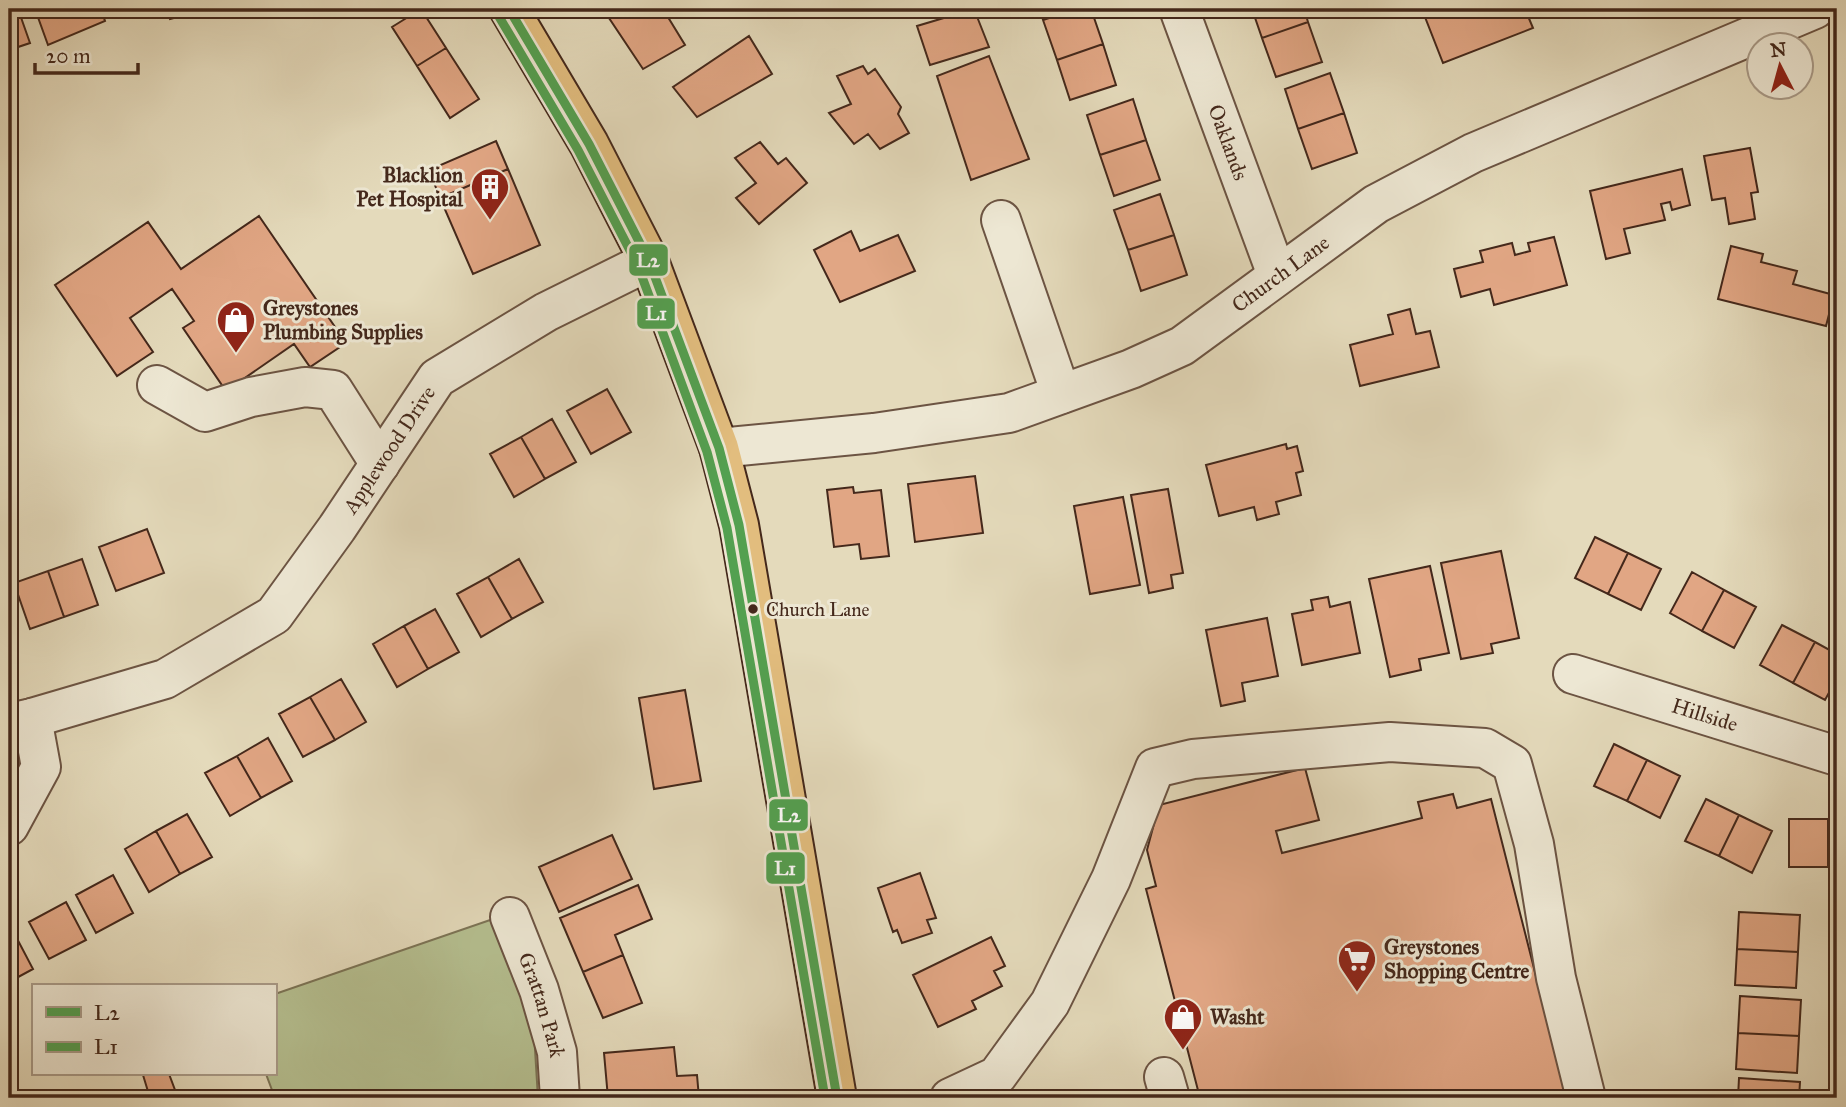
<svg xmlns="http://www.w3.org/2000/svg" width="1846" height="1107" viewBox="0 0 1846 1107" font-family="'IM FELL Great Primer',serif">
  <rect width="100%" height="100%" fill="#e4dabb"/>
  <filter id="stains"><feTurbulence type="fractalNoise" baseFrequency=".00286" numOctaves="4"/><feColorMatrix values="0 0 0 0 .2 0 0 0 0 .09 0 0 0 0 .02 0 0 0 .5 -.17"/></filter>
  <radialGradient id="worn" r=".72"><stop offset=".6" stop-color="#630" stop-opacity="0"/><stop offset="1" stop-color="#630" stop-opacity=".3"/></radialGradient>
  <path fill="#b5bf90" stroke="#7c7456" stroke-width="2" d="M493 919 532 1001 538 1098H275L266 1074H275V994Z"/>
  <path fill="#e1a684" stroke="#44281b" stroke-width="2" d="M9 9H18L30 43 9 50Z
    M35 9H101L105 21 48 45Z
    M166 9H198L200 11 170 19Z
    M421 9 446 48 417 66 392 27Z
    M623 9H663L685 45 643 69 609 18Z
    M974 9 989 47 930 65 917 26Z
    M1077 9H1091L1103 44 1057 60 1043 20Z
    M1252 9H1304L1308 22 1262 38Z
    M1446 9H1525L1533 28 1443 63 1425 17Z
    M1308 22 1322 62 1276 77 1262 38Z
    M749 36 772 74 697 117 673 87Z
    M1103 44 1116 85 1070 100 1057 60Z
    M446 48 479 99 450 118 417 66Z
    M989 56 1029 159 971 180 937 76Z
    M863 66 868 74 875 69 901 107 898 114 909 133 880 149 868 134 854 144 829 113 851 104 837 76Z
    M1330 73 1344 113 1298 129 1285 89Z
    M1133 99 1146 140 1100 155 1087 115Z
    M1344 113 1357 153 1312 169 1298 129Z
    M1146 140 1160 180 1114 196 1100 155Z
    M496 141 508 169 440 198 429 170Z
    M760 142 778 164 786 158 807 183 759 224 736 198 756 183 735 158Z
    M1750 148 1758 192 1751 193 1755 219 1729 224 1725 198 1712 200 1704 156Z
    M508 169 540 245 473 274 440 198Z
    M1682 169 1690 205 1672 210 1670 202 1661 204 1665 220 1624 229 1630 253 1606 259 1590 191Z
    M1160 194 1174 235 1128 250 1114 210Z
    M259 216 346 343 310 367 294 344 226 391 183 328 194 321 172 289 130 318 153 352 117 376 55 285 148 222 181 269Z
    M851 231 860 251 898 235 915 271 840 302 814 250Z
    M1174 235 1187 275 1141 291 1128 250Z
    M1554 237 1567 285 1494 305 1490 289 1461 297 1454 269 1483 262 1480 251 1512 243 1515 255 1530 251 1528 243Z
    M1731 246 1763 254 1761 262 1797 271 1793 284 1834 295 1826 326 1718 299Z
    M1410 309 1416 334 1430 331 1439 367 1360 386 1350 345 1393 334 1388 315Z
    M607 389 631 432 591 454 567 411Z
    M552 419 576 462 545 479 521 437Z
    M521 437 545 479 514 497 490 454Z
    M1286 444 1287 449 1297 446 1303 471 1296 473 1301 495 1276 502 1279 514 1257 520 1254 507 1219 516 1206 465Z
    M975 476 983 533 915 542 908 484Z
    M853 487 854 493 881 490 889 556 861 559 859 544 834 547 827 490Z
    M1168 489 1183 573 1171 575 1173 588 1149 593 1131 495Z
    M1123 497 1140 585 1090 594 1074 506Z
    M147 529 164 573 116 591 99 547Z
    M1595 537 1628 553 1608 594 1575 578Z
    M1501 551 1519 638 1491 644 1493 653 1461 659 1441 563Z
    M1628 553 1661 569 1641 610 1608 594Z
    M82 559 98 605 64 617 48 571Z
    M519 559 543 602 512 619 488 577Z
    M1430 566 1449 653 1419 659 1421 670 1390 677 1369 579Z
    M48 571 64 617 30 629 14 583Z
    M1692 572 1724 590 1702 631 1670 613Z
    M488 577 512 619 481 637 457 594Z
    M1724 590 1756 607 1734 648 1702 631Z
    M1328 597 1330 607 1350 602 1360 653 1302 665 1292 614 1313 610 1311 600Z
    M435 609 459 652 428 669 404 626Z
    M1267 618 1278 676 1242 683 1245 701 1221 706 1206 630Z
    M1782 625 1815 642 1793 683 1760 665Z
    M404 626 428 669 397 687 373 644Z
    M1815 642 1837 654V678L1825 700 1793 683Z
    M341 679 366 722 335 740 310 697Z
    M685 690 701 781 654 789 639 698Z
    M310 697 335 740 303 757 279 714Z
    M268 738 292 781 261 798 237 756Z
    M1614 744 1647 760 1627 801 1594 786Z
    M237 756 261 798 230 816 205 773Z
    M1647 760 1680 776 1660 818 1627 801Z
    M1305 768 1319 820 1276 831 1282 853 1422 818 1418 802 1453 794 1457 808 1491 799 1567 1098H1200L1146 889 1156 886 1147 850 1159 805Z
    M1706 799 1739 815 1719 856 1685 841Z
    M187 814 212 857 180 874 156 831Z
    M1739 815 1772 831 1752 873 1719 856Z
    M1789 819H1828V867H1789Z
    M156 831 180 874 149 892 125 849Z
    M612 835 632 879 559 912 539 867Z
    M920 873 936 918 927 920 932 933 902 943 897 930 893 932 878 888Z
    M113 875 133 913 96 933 76 895Z
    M638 885 652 919 615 935 623 955 583 972 560 918Z
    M66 902 86 940 49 959 29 922Z
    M1739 912 1800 915 1798 952 1737 949Z
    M13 931 33 969 9 982V933Z
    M991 937 1005 966 994 971 1002 986 972 1001 976 1009 938 1027 913 975Z
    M1737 949 1798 952 1796 988 1735 985Z
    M623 955 642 1003 603 1018 583 972Z
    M1740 996 1801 1000 1799 1036 1738 1033Z
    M1738 1033 1799 1036 1797 1073 1736 1069Z
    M674 1047 677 1076 697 1075 699 1098H608L604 1053Z
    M146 1074H169L178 1098H150L143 1075Z
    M1739 1078 1800 1082 1799 1098H1738Z"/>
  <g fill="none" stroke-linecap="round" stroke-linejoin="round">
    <g stroke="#6c5443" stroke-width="42">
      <g id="minor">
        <path id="s1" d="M1179 9 1277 275"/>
        <path d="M1001 220 1061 394"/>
        <path d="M157 385 205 412 251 397 305 387 333 390 380 464"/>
        <path id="s2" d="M719 448 874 433 1009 413 1131 369 1182 346 1376 204 1473 153 1815 9"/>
        <path id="s3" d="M1573 674 1837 756"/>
        <path id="s4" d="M9 723 32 718 165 679 274 615 337 528 437 378 546 312 649 261"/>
        <path d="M9 826 41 767 32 718"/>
        <path id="s5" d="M510 917 539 990 557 1052 560 1098"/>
        <path d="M1164 1077 1170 1098"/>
        <path d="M950 1098 997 1076 1050 1003 1111 879 1155 768 1193 759 1390 742 1485 748 1512 764 1534 844 1556 978 1586 1098"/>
      </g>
    </g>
    <g stroke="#44281b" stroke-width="42">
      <path id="major" d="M509 9 589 144 649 261 719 448 739 525 837 1098"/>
    </g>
    <use href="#minor" stroke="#ede7d3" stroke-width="38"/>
    <use href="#major" stroke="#e2bd7e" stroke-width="38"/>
    <g stroke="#ede7d3" stroke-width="14">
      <path id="bus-1" d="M509 9 589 144 649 261 719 448 739 525 837 1098"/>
    </g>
    <g stroke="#ede7d3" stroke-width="14">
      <path id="bus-2" d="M498 15 578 150 638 266 707 452 727 528 825 1098"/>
    </g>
    <use href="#bus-1" stroke="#53a050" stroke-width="9"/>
    <use href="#bus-2" stroke="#53a050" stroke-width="9"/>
  </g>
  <defs>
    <g id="building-pin" transform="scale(2.0125)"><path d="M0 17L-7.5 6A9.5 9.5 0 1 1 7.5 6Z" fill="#8f2418" stroke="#ede7d3"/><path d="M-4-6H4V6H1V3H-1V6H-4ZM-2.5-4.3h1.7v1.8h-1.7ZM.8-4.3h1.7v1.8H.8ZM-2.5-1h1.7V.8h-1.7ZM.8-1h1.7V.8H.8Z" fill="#fff"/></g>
    <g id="shop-pin" transform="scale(2.0125)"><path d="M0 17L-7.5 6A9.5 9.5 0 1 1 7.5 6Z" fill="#8f2418" stroke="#ede7d3"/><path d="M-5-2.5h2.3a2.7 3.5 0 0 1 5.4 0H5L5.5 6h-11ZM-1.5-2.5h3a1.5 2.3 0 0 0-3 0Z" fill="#fff"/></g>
    <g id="supermarket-pin" transform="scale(2.0125)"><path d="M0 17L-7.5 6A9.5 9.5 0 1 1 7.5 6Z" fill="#8f2418" stroke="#ede7d3"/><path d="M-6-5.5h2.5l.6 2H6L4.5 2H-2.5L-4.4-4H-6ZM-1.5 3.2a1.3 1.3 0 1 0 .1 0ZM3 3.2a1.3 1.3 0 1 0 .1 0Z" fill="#fff"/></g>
  </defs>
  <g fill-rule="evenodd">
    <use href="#building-pin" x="490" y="187"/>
    <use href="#shop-pin" x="236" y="320"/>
    <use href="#supermarket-pin" x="1357" y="959"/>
    <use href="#shop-pin" x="1183" y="1017"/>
  </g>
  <circle fill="#44281b" stroke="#ede7d3" stroke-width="2.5" cx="753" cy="609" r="6"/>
  <g text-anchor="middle" stroke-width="6" stroke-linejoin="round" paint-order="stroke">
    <g font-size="19" fill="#44281b" stroke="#ede7d3" text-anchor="start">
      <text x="766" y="616">Church Lane</text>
    </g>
    <g font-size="21" fill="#44281b" stroke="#ede7d3">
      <text dy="7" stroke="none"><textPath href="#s1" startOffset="142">Oaklands</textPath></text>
      <text dy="7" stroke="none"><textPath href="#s2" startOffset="600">Church Lane</textPath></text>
      <text dy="7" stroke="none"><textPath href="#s4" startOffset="490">Applewood Drive</textPath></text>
      <text dy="7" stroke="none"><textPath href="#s3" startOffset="138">Hillside</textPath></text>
      <text dy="7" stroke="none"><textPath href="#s5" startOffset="94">Grattan Park</textPath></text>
    </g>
    <g font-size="21" font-weight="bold" fill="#44281b" stroke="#ede7d3" text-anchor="start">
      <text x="463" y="182" text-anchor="end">Blacklion<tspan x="463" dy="24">Pet Hospital</tspan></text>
      <text x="263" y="315">Greystones<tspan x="263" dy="24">Plumbing Supplies</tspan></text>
      <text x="1384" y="954">Greystones<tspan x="1384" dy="24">Shopping Centre</tspan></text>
      <text x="1210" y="1024">Washt</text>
    </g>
  </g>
  <g stroke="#ede7d3" stroke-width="2.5">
    <rect x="628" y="243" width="41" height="34" rx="7" fill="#53a050"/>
    <rect x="636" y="297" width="40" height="33" rx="7" fill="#53a050"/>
    <rect x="768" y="798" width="41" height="34" rx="7" fill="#53a050"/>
    <rect x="765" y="851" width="41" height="34" rx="7" fill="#53a050"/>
  </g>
  <g font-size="19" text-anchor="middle" font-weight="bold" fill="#fff">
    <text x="648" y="267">L2</text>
    <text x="656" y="320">L1</text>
    <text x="789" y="822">L2</text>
    <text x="785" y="875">L1</text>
  </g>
  <rect width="1846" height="1107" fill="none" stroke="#e4dabb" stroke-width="35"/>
  <rect x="10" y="10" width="1825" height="1086" fill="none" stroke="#44281b" stroke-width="3.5"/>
  <rect x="18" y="18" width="1811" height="1072" fill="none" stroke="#44281b" stroke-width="2"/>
  <rect x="32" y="984" width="245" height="91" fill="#ede7d3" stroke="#a99b89" stroke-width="2"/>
  <rect x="46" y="1007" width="35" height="10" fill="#53a050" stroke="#a99b89" stroke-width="2"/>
  <text x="94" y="1020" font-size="21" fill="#44281b">L2</text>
  <rect x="46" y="1042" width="35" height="10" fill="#53a050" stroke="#a99b89" stroke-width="2"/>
  <text x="94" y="1054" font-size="21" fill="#44281b">L1</text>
  <g transform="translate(1780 66) rotate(354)"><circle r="33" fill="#ede7d3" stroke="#a99b89" stroke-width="2"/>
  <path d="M0-5L12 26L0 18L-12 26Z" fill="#8f2418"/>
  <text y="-10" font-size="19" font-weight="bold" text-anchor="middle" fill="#44281b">N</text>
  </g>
  <path d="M35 63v10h103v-10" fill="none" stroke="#44281b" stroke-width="3.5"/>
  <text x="46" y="63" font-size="21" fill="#44281b" stroke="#ede7d3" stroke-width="5" paint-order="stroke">20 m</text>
  <rect width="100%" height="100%" filter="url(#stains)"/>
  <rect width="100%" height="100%" fill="url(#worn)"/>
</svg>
